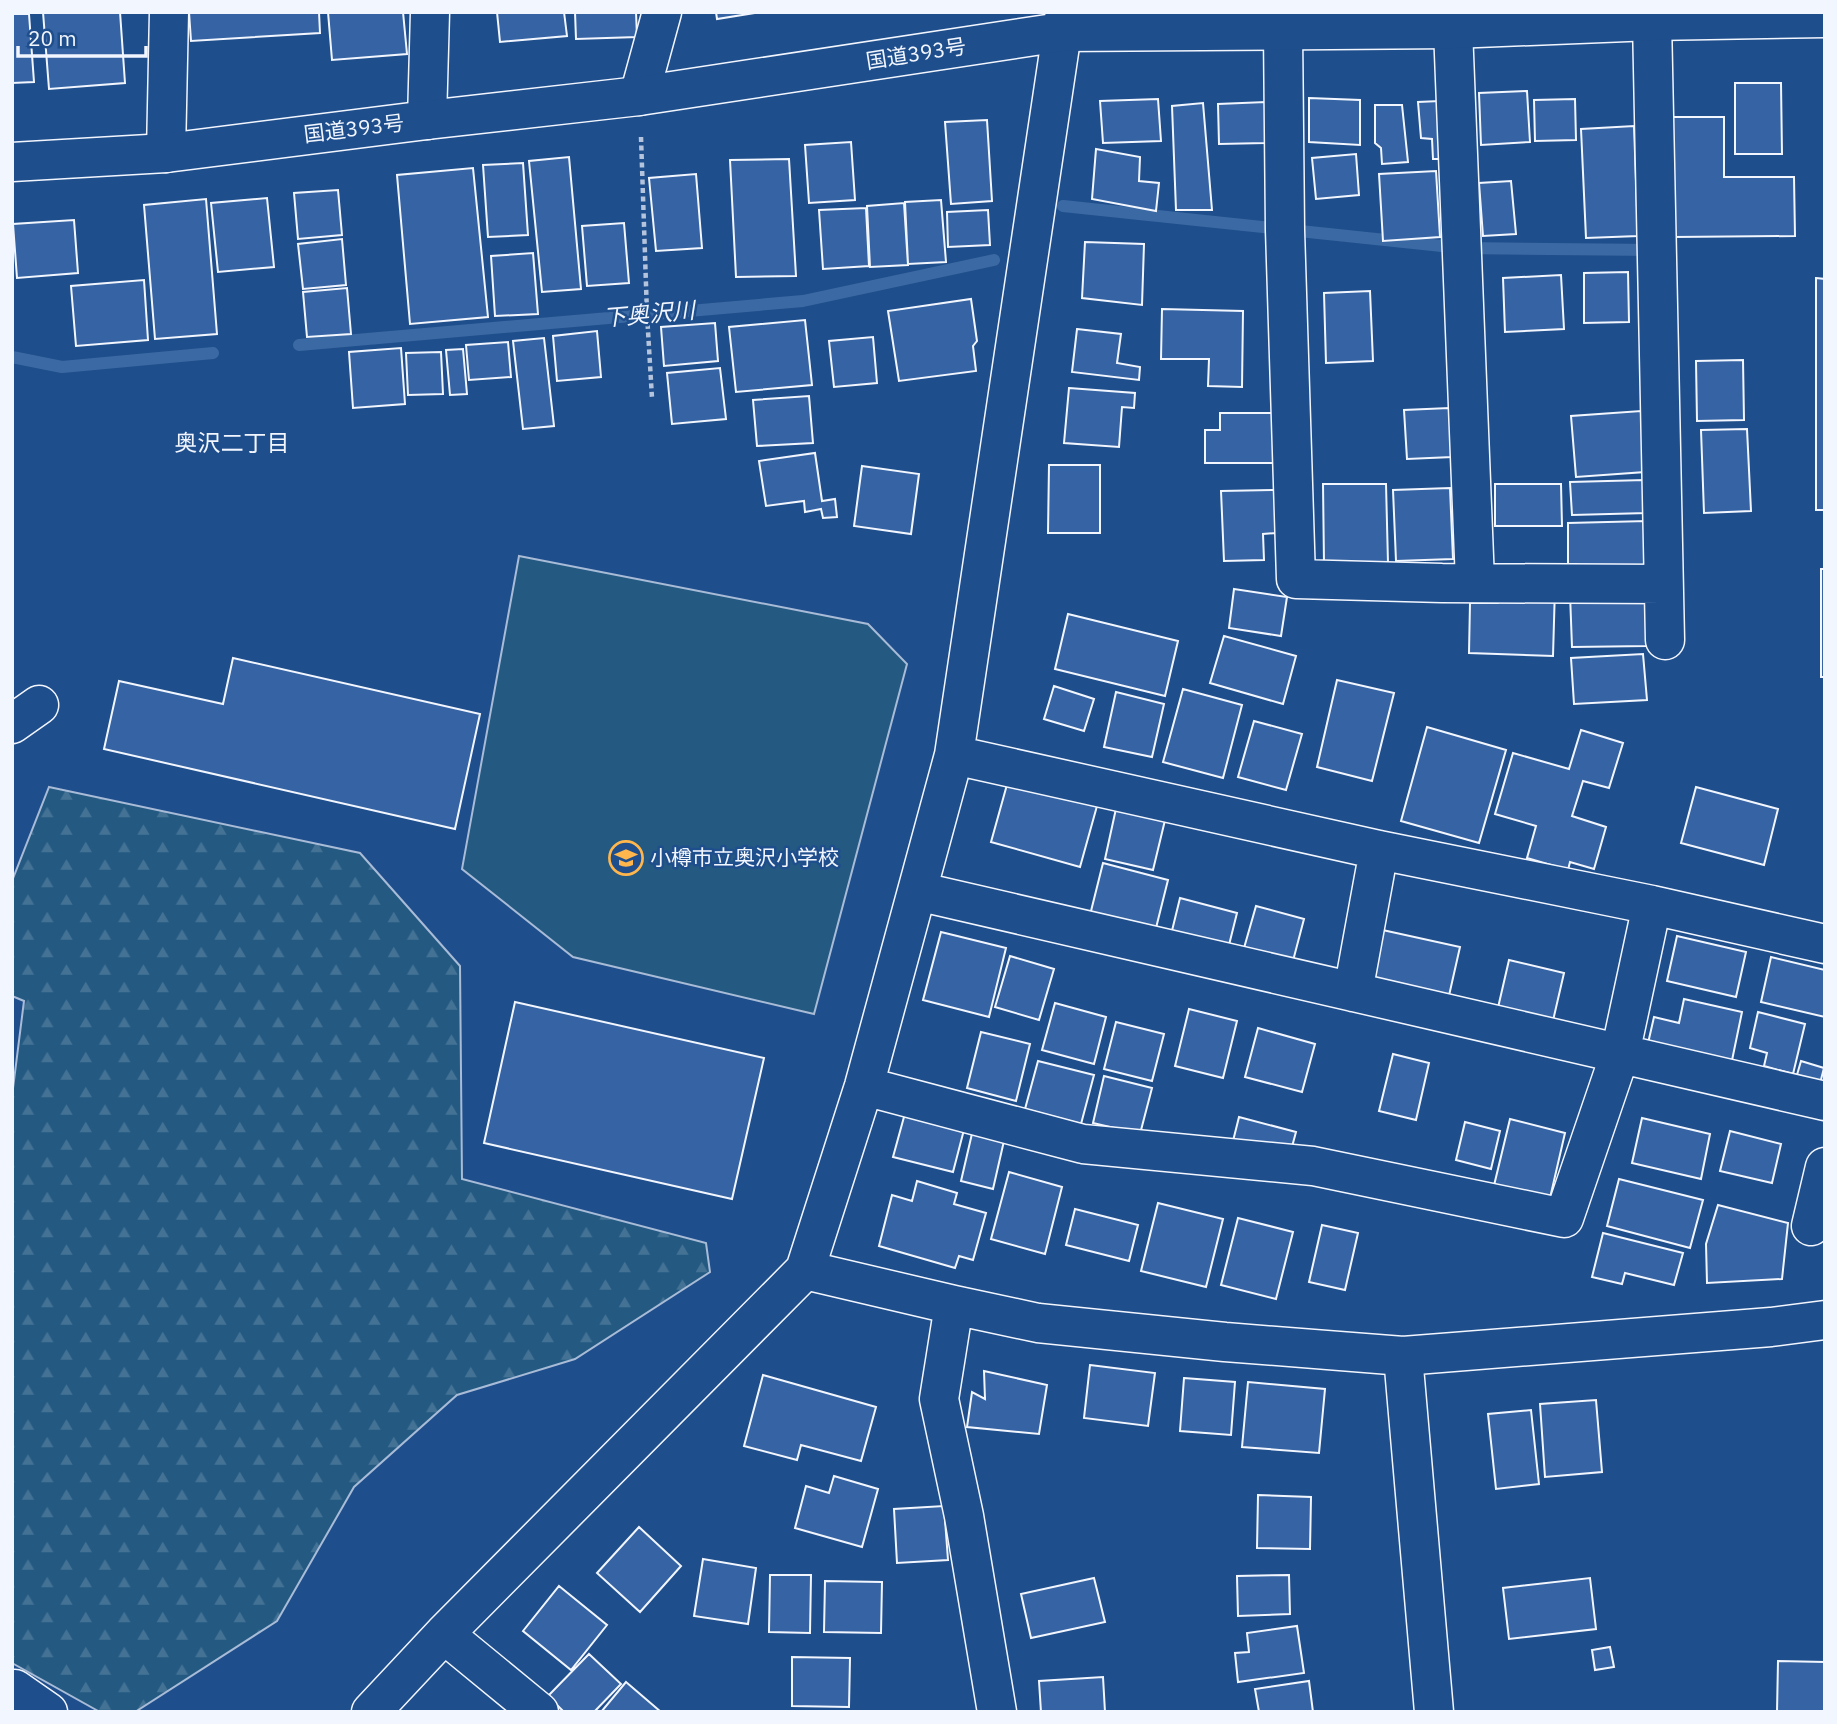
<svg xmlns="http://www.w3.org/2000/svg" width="1837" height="1724" viewBox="0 0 1837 1724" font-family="'IBM Plex Sans','Noto Sans JP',sans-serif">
  <defs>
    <pattern id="forest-firs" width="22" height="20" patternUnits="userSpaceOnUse" patternTransform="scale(1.75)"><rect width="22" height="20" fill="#245a82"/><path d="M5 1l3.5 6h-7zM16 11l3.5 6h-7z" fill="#447295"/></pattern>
  </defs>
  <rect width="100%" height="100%" fill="#1f4e8c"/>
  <path fill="url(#forest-firs)" stroke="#a8bbd7" stroke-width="2" d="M49 787 360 853 460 966 462 1179 706 1243 710 1272 575 1359 457 1395 354 1487 277 1621 135 1712H100L12 1663V1096L24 1001 12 996V881Z"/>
  <path fill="#245a82" stroke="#a8bbd7" stroke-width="2" d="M519 556 868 624 907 664 814 1014 573 957 462 869Z"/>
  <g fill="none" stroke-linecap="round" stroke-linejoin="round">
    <path stroke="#3b69a3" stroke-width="12" d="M1063 206 1461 248 1654 250
      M299 345 803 301 994 260
      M12 357 62 367 213 353"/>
  </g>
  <path fill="#3563a3" stroke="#f2f6ff" stroke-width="2" d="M43 12H120L125 83 49 89Z
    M189 12H319L320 33 191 41Z
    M328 12H403L407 54 332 60Z
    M497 12H564L567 36 500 42Z
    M575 12H636L637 37 576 39Z
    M716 12H761L717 19Z
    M12 14H29L34 82 12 83Z
    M1735 83H1781L1782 154H1735Z
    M1527 91 1530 142 1481 145 1479 93Z
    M1309 98 1360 100V145L1309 142Z
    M1158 99 1161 141 1103 143 1100 101Z
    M1575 99 1576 140 1535 141 1534 100Z
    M1440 101 1446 159H1433L1432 139 1421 138 1418 102Z
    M1266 102 1265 143 1219 144 1218 104Z
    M1203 103 1212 210H1176L1172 106Z
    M1375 105H1402L1408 162 1382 164 1381 148 1375 143Z
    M1672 117H1724V177H1794L1795 236 1673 237Z
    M987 120 992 201 951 204 945 122Z
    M1634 126 1638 236 1586 238 1581 129Z
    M851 142 855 200 809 203 805 145Z
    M1096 149 1140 157 1139 181 1159 183 1156 211 1092 199Z
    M1356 154 1359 195 1316 199 1312 158Z
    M569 157 581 289 542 292 529 161Z
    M789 159 796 276 736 277 730 160Z
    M523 163 528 235 488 237 483 165Z
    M473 168 488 317 410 324 397 175Z
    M1436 171 1440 237 1383 241 1379 174Z
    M696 174 702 248 656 251 649 178Z
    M1511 181 1516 234 1483 236 1479 183Z
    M338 190 342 235 298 239 294 193Z
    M267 198 274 267 218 272 211 203Z
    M206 199 217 334 155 339 144 205Z
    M941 200 946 262 908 264 905 202Z
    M904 203 908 265 870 267 867 206Z
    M866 208 869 266 823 269 819 210Z
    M988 210 990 245 948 247 947 212Z
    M74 220 78 273 17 278 13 224Z
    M624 223 629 283 587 286 582 226Z
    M342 239 346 285 303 289 298 244Z
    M1085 242 1144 244 1142 305 1082 298Z
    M533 253 538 314 495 316 491 256Z
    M1628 272 1629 322 1584 323V273Z
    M1561 275 1564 329 1505 332 1503 278Z
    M1816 278 1825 279V510H1816Z
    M144 280 148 340 76 346 71 286Z
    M347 288 351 334 307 337 303 292Z
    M1370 291 1373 361 1326 363 1324 293Z
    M971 299 977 341 973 346 976 371 899 381 888 311Z
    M1162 309 1243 311 1242 387 1208 386 1209 359H1161Z
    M805 320 812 385 736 392 729 327Z
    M715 323 718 361 664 366 661 327Z
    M1077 329 1121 334 1117 363 1140 367 1139 380 1072 372Z
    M597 331 601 377 557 381 553 336Z
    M873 337 877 383 834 387 829 341Z
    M544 338 554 426 523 429 513 341Z
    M508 342 511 377 469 380 466 345Z
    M401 348 405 404 353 408 349 352Z
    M463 349 467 394 450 395 446 350Z
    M441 352 443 394 408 395 406 353Z
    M1743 360 1744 420 1697 421 1696 361Z
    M720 368 726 419 672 424 667 373Z
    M1069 388 1135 393 1134 408 1122 407 1119 447 1064 443Z
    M809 396 813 443 757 446 753 400Z
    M1449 408 1452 457 1407 459 1404 410Z
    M1641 411 1645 472 1576 477 1571 416Z
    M1220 413H1275V463H1205V430H1220Z
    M1747 429 1751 511 1704 513 1701 430Z
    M815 453 822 501 835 499 837 517 823 518 821 509 805 512 804 501 766 506 759 461Z
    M1049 465H1100V533H1048Z
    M862 466 919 474 911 534 854 526Z
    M1645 480 1647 513 1572 515 1570 482Z
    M1323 484H1386L1388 563H1324Z
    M1495 484H1561L1562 526H1495Z
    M1450 488 1453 559 1396 561 1393 490Z
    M1275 490 1276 533 1263 534 1264 560 1224 561 1221 491Z
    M1647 521 1648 569 1568 570V523Z
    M1821 569H1825V677H1821Z
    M1520 586 1555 587 1553 656 1469 653 1470 603H1498Z
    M1234 589 1287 597 1281 636 1229 628Z
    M1646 592 1647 646 1572 647 1570 594Z
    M1068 614 1178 641 1165 696 1055 669Z
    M1224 636 1296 656 1283 704 1210 683Z
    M1643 654 1647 700 1574 704 1571 658Z
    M233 658 480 714 455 829 104 749 119 681 223 704Z
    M1337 680 1394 693 1372 781 1317 767Z
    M1054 686 1094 699 1084 731 1044 719Z
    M1183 689 1242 705 1223 778 1163 762Z
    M1116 692 1164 704 1152 757 1104 747Z
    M1254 721 1302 734 1286 790 1238 777Z
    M1427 727 1506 750 1479 843 1401 821Z
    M1581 730 1623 743 1609 788 1583 781 1572 816 1606 827 1594 869 1570 862 1568 870 1527 858 1536 826 1495 814 1513 753 1569 769Z
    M1008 781 1097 806 1080 867 991 842Z
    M1696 787 1778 809 1764 865 1681 843Z
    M1117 804 1166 816 1153 870 1105 859Z
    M1103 863 1168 880 1151 948 1086 931Z
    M1180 898 1237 913 1225 961 1168 947Z
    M1256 906 1304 919 1289 976 1240 962Z
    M1378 929 1460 947 1448 1000 1366 981Z
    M941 932 1006 948 989 1017 923 1000Z
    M1677 936 1746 952 1736 997 1667 981Z
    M1010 956 1054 969 1039 1020 995 1007Z
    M1771 957 1825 970V1017L1761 1002Z
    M1509 960 1564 973 1549 1038 1494 1025Z
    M1684 999 1742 1012 1730 1070 1646 1052 1654 1017 1679 1023Z
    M515 1002 764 1058 732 1199 484 1143Z
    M1055 1003 1106 1017 1094 1064 1042 1050Z
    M1189 1009 1237 1021 1223 1078 1175 1066Z
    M1758 1012 1805 1024 1793 1074 1764 1066 1767 1053 1750 1048Z
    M1116 1022 1164 1034 1152 1081 1104 1069Z
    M1258 1028 1315 1044 1302 1092 1245 1077Z
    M981 1032 1030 1044 1016 1101 967 1088Z
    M1393 1054 1429 1063 1416 1120 1379 1111Z
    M1038 1061 1094 1075 1081 1124 1025 1109Z
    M1801 1061 1824 1068 1816 1099 1792 1092Z
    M1104 1076 1152 1088 1140 1134 1093 1123Z
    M907 1106 966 1122 953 1172 893 1157Z
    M1239 1117 1296 1132 1283 1180 1227 1165Z
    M1642 1118 1710 1134 1701 1179 1632 1163Z
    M1510 1119 1565 1133 1547 1211 1491 1198Z
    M1465 1122 1500 1131 1491 1169 1456 1160Z
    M974 1125 1006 1132 993 1189 961 1181Z
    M1730 1131 1781 1144 1772 1183 1720 1171Z
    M1009 1172 1062 1187 1045 1254 991 1239Z
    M1619 1179 1703 1200 1690 1248 1607 1226Z
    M917 1181 957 1193 954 1204 986 1213 973 1260 959 1256 955 1268 879 1246 892 1195 912 1201Z
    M1158 1203 1223 1219 1206 1287 1141 1271Z
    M1718 1205 1788 1223 1782 1279 1707 1283 1706 1244Z
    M1075 1209 1138 1225 1129 1261 1066 1245Z
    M1238 1218 1293 1232 1276 1299 1221 1285Z
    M1322 1225 1358 1233 1345 1290 1309 1282Z
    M1603 1233 1683 1253 1674 1285 1625 1273 1622 1284 1592 1277Z
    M1090 1365 1155 1373 1148 1426 1084 1418Z
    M984 1371 1047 1385 1039 1434 967 1427 972 1392 985 1399Z
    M763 1375 876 1407 861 1461 801 1445 797 1460 744 1446Z
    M1184 1378 1235 1382 1231 1435 1180 1431Z
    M1248 1382 1325 1389 1319 1453 1242 1447Z
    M1596 1400 1602 1472 1545 1477 1540 1404Z
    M1531 1410 1539 1484 1496 1489 1488 1414Z
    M834 1476 878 1489 862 1547 795 1528 806 1486 829 1493Z
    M1258 1495 1311 1497 1310 1549 1257 1548Z
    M944 1506 948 1560 897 1563 894 1509Z
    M639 1527 681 1566 640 1612 597 1573Z
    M703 1559 756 1568 748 1624 694 1616Z
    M770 1575H811L810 1633 769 1632Z
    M1289 1575 1290 1614 1238 1616 1237 1576Z
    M1094 1578 1105 1622 1031 1638 1021 1594Z
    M1590 1578 1596 1629 1509 1639 1503 1588Z
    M825 1581 882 1582 881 1633 824 1632Z
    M559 1586 607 1625 571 1670 523 1631Z
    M1297 1626 1304 1673 1238 1682 1235 1653 1249 1652 1247 1633Z
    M1610 1647 1614 1667 1595 1670 1592 1650Z
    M589 1654 621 1684 594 1712H564L548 1696Z
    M792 1657 850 1658 849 1707 792 1706Z
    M1778 1661 1825 1662V1712H1777Z
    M1103 1677 1105 1712H1041L1039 1681Z
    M1309 1681 1313 1712H1259L1255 1689Z
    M626 1682 661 1712H601Z"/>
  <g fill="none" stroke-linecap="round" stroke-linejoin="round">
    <g stroke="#f2f6ff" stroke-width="41">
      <path id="minor" d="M1652 21 1665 640
        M1453 29 1475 582
        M1283 31 1285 230 1296 579 1442 583 1663 584
        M639 96 662 12
        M427 120 430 12
        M166 153 169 12
        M12 724 39 705
        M954 755 1379 850 1652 905 1825 944
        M917 891 1825 1101
        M1353 992 1379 850
        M864 1086 1083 1144 1313 1166 1564 1218 1620 1054 1652 905
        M1811 1226 1825 1167
        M805 1270 954 1305 1038 1323 1225 1342 1403 1356 1771 1327 1825 1320
        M954 1305 939 1399 964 1516 997 1712
        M1403 1356 1434 1712
        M444 1634 539 1712
        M15 1689 48 1712
        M371 1712 444 1634 805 1270 864 1086 954 755 1065 12"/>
    </g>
    <g stroke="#f2f6ff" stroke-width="41">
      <path id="highway" d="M12 162 166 153 427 120 639 96 1061 32 1453 29 1652 21 1825 18"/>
    </g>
    <path stroke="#b3c4dc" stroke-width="4.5" stroke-dasharray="5 3.5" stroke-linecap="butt" d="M641 137 647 314 652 398"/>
    <use href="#minor" stroke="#1f4e8c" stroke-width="38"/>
    <use href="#highway" stroke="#1f4e8c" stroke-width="38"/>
  </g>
  <defs>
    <g id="school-ring" transform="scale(1.75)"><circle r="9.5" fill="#1f4e8c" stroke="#ffb74d" stroke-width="1.5"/><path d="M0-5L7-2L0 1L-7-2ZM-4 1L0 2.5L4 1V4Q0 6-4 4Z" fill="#ffb74d"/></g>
  </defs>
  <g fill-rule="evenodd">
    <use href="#school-ring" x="626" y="858"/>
  </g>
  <g text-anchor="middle" stroke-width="5" stroke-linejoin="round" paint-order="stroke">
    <g font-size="21" fill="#f2f6ff" stroke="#1f4e8c">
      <text transform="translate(916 54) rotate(-9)" y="7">国道393号</text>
      <text transform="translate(354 129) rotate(-7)" y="7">国道393号</text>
    </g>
    <g font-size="21" fill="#f2f6ff" stroke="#1f4e8c" text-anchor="start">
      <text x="650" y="865">小樽市立奥沢小学校</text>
    </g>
    <g font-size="23" font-style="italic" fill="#f2f6ff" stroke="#1f4e8c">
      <text transform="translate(649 314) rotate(-5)" y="8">下奥沢川</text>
    </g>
    <g font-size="23" fill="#f2f6ff" stroke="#1f4e8c">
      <text x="232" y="451">奥沢二丁目</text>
    </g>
  </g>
  <rect width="1837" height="1724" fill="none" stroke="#f2f6ff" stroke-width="28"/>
  <path d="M18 46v10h128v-10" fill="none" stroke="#f2f6ff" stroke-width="3.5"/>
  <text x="28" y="46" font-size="21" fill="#f2f6ff" stroke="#1f4e8c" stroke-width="5" paint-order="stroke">20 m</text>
</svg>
